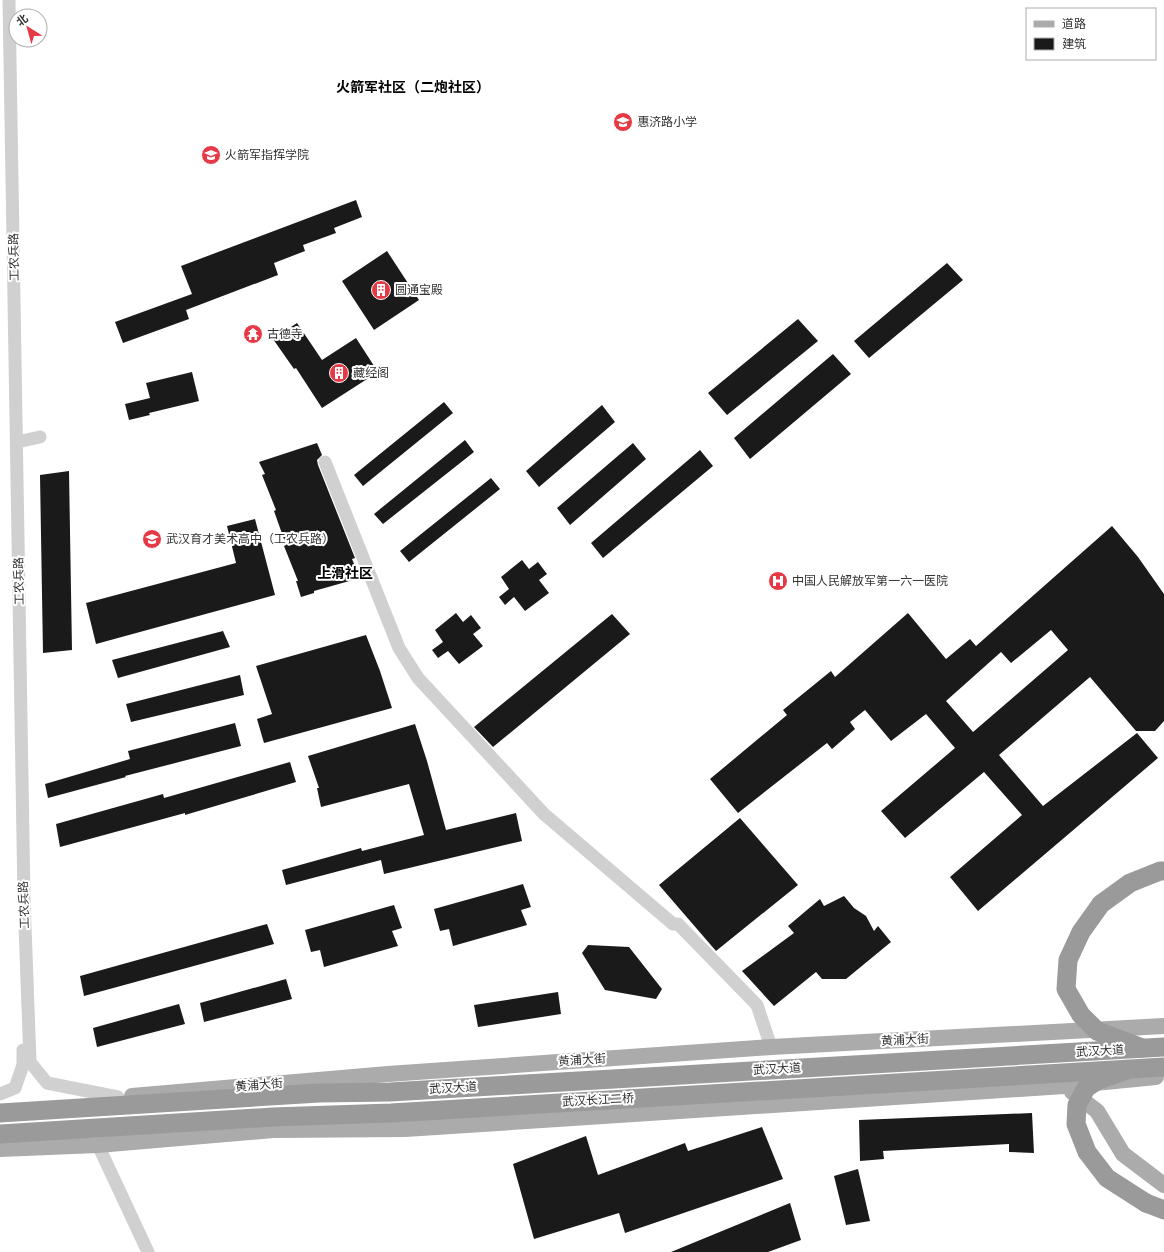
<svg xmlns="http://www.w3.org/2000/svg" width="1164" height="1252" viewBox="0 0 1164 1252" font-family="Barlow,'Noto Sans SC',sans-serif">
  <rect width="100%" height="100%" fill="#fff"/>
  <path fill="#1a1a1a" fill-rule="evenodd" d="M356 200 362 217 334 228 336 233 303 245 305 251 274 263 278 275 186 310 189 319 123 343 115 322 192 294 181 266Z
    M387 251 419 300 374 330 342 281Z
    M947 263 963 280 869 358 854 341Z
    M798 319 818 341 727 415 708 393Z
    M297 323 322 360 356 338 378 372 322 408 296 368 294 369 273 339Z
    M833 354 851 374 750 459 734 438Z
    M192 372 199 401 149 413 150 415 129 420 125 404 150 398 146 383Z
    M444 402 453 413 363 486 354 475Z
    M602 405 615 422 539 487 526 471Z
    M465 440 474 452 383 524 374 514Z
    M317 443 322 455 317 460 318 465 355 558 352 559 360 578 314 591V593L301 597 296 581H298L284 546 286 545 274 511 276 510 262 475 265 474 259 462Z
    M633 443 646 459 570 525 557 508Z
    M700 450 713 466 603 558 591 543Z
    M69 471 72 650 43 653 40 475Z
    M491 478 500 489 409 562 400 551Z
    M255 519 275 595 96 644 86 603 236 563 227 526Z
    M1112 526 1138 557 1164 594V721L1155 731H1136L1090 677 999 755 1043 806 1137 733 1158 758 978 911 950 877 1022 815 984 772 905 838 881 811 955 748 926 714 891 741 865 710 850 722 855 729 832 749 827 743 738 813 710 779 787 715 783 710 831 671 835 677 908 613 946 659 970 639 976 646ZM1051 630 1068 650 973 732 946 701 1001 652 1011 663Z
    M522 560 529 569 538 562 547 574 539 580 549 593 525 611 514 597 505 605 499 597 509 589 501 577Z
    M456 613 463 622 471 615 481 628 473 634 483 646 459 664 448 651 438 658 432 650 443 642 435 630Z
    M612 614 630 634 493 747 474 727Z
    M223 631 230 647 118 678 112 660Z
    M366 635 380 671 392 708 264 743 257 719 272 714 256 666Z
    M240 675 244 695 131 722 126 704Z
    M235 723 241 746 125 776 126 777 48 798 45 784 130 759 128 751Z
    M415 724 427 761 446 830 516 813 522 841 384 874 381 860 286 885 282 870 361 848 362 851 424 835 409 784 321 807 317 788H319L308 756Z
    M290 762 296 782 185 815V813L60 847 56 824 163 794 164 798Z
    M740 818 798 885 716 951 659 885Z
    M523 884 531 907 521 910 527 925 453 946 449 929 440 931 434 909Z
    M844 896 854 908 866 916 874 931 878 926 891 942 846 979H822L816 972 774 1006 742 971 794 933 788 926 820 899 824 906Z
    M394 905 402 928 392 931 398 946 324 967 320 950 311 952 305 930Z
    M267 924 274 944 84 996 80 976Z
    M588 945 629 947 662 989 656 999 605 990 582 953Z
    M286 979 292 999 204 1022 200 1003Z
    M558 992 561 1014 478 1027 474 1005Z
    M179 1004 185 1024 97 1047 93 1028Z
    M1032 1113 1034 1153 1009 1152V1144L883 1151 884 1159 860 1161 859 1120Z
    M762 1127 783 1179 625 1233 619 1213 534 1239 513 1164 586 1136 598 1175 685 1143 688 1151Z
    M858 1169 870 1221 846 1225 834 1176Z
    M790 1203 801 1240 768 1252H671Z"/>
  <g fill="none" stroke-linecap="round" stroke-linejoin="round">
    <path stroke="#d0d0d0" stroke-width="13" d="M9 0 24 898 30 1062 47 1083 118 1097
      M17 442 40 437
      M325 462 399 648 418 678 544 814 673 924H678L757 1005 771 1047
      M0 1094 15 1088 23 1065V1050
      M98 1145 148 1252"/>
    <path stroke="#ababab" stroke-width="16" d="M1072 1092 1097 1111 1123 1154 1164 1185
      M132 1096 388 1074 771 1047 1164 1026
      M0 1149 98 1145 273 1130 405 1129 1064 1086 1156 1077"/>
    <path stroke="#9a9a9a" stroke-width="19" d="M1101 904 1130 883 1160 871H1164
      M0 1113 319 1093 390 1092 1164 1047
      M0 1134 273 1117 391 1113 1164 1067
      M1146 1203 1164 1210"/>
    <path stroke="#9a9a9a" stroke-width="19" d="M1101 904 1081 932 1068 960 1066 989 1081 1015 1097 1031 1142 1048
      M1127 1070 1098 1080 1086 1088 1077 1105 1076 1124 1087 1152 1107 1178 1146 1203"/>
  </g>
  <defs>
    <g id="school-disc" transform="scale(1)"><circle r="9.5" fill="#e63946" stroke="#fff"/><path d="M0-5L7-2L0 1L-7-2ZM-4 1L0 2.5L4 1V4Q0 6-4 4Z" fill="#fff"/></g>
    <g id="university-disc" transform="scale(1)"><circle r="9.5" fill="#e63946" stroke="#fff"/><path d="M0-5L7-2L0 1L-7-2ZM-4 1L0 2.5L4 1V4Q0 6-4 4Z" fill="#fff"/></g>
    <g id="building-disc" transform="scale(1)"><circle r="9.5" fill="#e63946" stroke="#fff"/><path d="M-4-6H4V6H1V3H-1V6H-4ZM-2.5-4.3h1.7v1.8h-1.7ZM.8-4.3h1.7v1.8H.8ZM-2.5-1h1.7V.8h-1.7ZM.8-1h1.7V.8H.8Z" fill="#fff"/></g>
    <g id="temple-disc" transform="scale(1)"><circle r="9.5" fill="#e63946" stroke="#fff"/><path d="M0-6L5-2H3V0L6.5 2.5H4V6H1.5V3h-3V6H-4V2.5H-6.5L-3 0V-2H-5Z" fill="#fff"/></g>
    <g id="hospital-disc" transform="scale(1)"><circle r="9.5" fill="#e63946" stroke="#fff"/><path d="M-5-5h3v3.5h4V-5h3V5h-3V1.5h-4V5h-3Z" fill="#fff"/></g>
  </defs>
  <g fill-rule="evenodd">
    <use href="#school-disc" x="623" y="122"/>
    <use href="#university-disc" x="211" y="155"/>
    <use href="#building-disc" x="381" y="290"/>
    <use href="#temple-disc" x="253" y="334"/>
    <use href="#building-disc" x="339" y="373"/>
    <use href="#school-disc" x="152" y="539"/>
    <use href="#hospital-disc" x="778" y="581"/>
  </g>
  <g text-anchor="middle" stroke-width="4" stroke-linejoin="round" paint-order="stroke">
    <g font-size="12" fill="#333" stroke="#fff" text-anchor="start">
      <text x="637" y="126">惠济路小学</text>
      <text x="225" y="159">火箭军指挥学院</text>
      <text x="395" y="294">圆通宝殿</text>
      <text x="267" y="338">古德寺</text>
      <text x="353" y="377">藏经阁</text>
      <text x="166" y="543">武汉育才美术高中（工农兵路）</text>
      <text x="792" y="585">中国人民解放军第一六一医院</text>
    </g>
    <g font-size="12" fill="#333" stroke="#fff">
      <text transform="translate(14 257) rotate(-91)" y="4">工农兵路</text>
      <text transform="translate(19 581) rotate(-91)" y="4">工农兵路</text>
      <text transform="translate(24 905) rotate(-92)" y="4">工农兵路</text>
      <text transform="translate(905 1040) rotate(-3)" y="4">黄浦大街</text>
      <text transform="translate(1100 1051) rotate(-3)" y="4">武汉大道</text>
      <text transform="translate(582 1060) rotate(-4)" y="4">黄浦大街</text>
      <text transform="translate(777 1069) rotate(-3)" y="4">武汉大道</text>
      <text transform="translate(259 1085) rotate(-5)" y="4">黄浦大街</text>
      <text transform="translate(453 1088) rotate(-3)" y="4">武汉大道</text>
      <text transform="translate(598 1100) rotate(-3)" y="4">武汉长江二桥</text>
    </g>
    <g font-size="14" font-weight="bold" fill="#000" stroke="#fff">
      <text x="413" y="92">火箭军社区（二炮社区）</text>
      <text x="345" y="578">上滑社区</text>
    </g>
  </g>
  <rect x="1026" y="8" width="130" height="52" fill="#ffffff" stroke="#adadad"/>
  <rect x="1034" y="21" width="20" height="6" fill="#ababab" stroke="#adadad"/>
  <text x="1062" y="28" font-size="12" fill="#333333">道路</text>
  <rect x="1034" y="38" width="20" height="12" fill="#1a1a1a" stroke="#adadad"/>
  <text x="1062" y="48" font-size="12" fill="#333333">建筑</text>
  <g transform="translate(28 28) rotate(323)"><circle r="19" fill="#ffffff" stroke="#adadad"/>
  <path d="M0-3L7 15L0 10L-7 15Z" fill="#e63946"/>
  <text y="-6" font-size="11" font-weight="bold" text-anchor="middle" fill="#333333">北</text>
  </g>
</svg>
